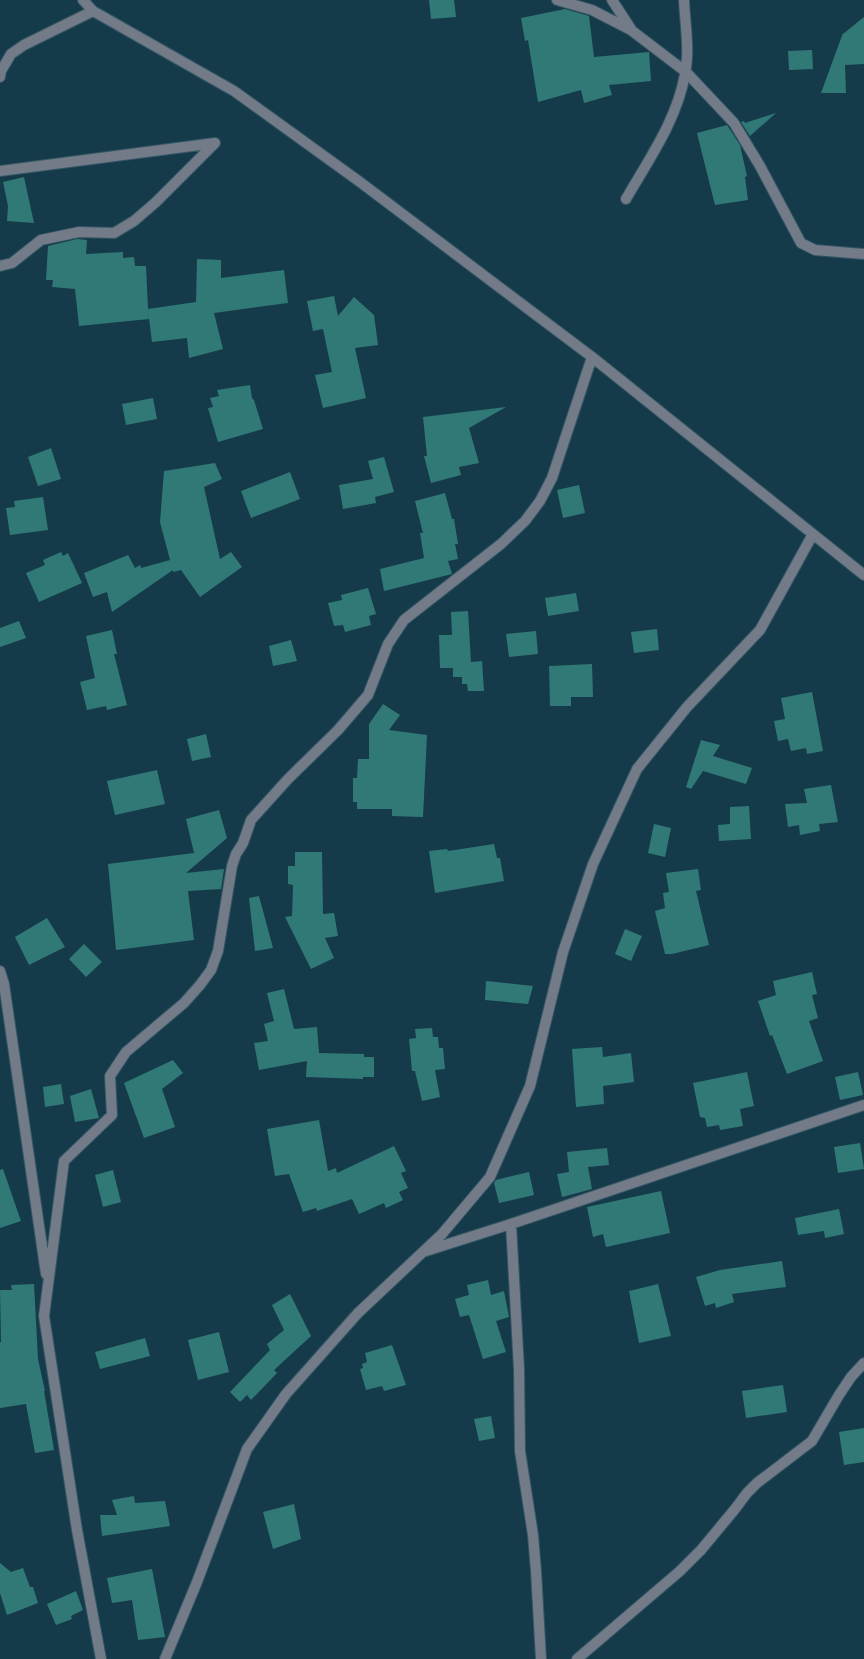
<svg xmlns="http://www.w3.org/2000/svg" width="864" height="1659" viewBox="0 0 864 1659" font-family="Poppins,sans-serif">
  <rect width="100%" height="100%" fill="#153b4a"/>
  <path fill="#317976" d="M429 0H454L456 17 431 19Z
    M565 9 589 16 594 57 649 52 651 81 609 85 612 95 584 103 581 90 538 102 528 40 525 41 521 18Z
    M864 17V64L845 65 846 93H821L843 33V34Z
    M812 50 813 69 789 70 788 51Z
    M776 113 750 136 741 122 744 121 745 123Z
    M727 125 740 145 747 176 745 177 748 200 715 205 697 133Z
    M24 177 34 223 7 221 8 206 3 182Z
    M77 239 87 240 86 254 123 252V258L134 257 135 266H146L148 309 196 302 197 259 221 260V278L284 270 288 303 214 313 223 349 189 358 187 338 152 342 148 310 149 319 79 326 75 289 52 287 53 280H46L48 246Z
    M334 296 338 316 354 297 374 315 378 345 355 348 366 398 323 408 315 375 332 372 323 329 313 331 307 301Z
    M250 385 252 398 254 400 263 429 218 442 208 408 213 407 210 398 219 396 217 390Z
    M153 398 157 419 126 425 122 404Z
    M506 407 469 428 479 463 459 467 461 475 431 483 424 456H427L423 417Z
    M51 448 61 479 38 486 28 457Z
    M384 457 394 492 375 497 376 503 343 509 339 485 373 479 368 461Z
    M215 463 222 479 204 487 220 559 231 552 242 567 200 597 181 570 173 572V570L112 612 107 592 93 597 84 573 128 555 135 568 140 565 141 568 170 560 160 522 164 471Z
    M290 472 300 499 251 518 241 491Z
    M579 485 585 513 563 518 557 490Z
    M445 493 452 519H454L458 544H455L458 559 448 561 452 574 384 591 380 569 424 558 420 533H423L415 501Z
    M43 497 48 530 10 535 6 508 15 507 14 501Z
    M61 552 63 556 68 553 82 583 39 602 26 573 45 565 43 560Z
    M368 588 376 614 369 616 371 625 345 632 343 625 334 626 328 603 342 600 341 595Z
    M576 593 579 611 548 616 545 598Z
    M468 611 471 662 482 661 484 691H468L467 684H462V677H453V668H440L439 635H452L451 612Z
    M19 621 26 638 0 647V628Z
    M657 629 659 650 634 653 631 632Z
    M112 630 117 654H114L127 705 107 710 106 706 87 710 80 682 95 678 86 636Z
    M536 631 538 654 509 657 506 634Z
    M291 640 297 661 273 666 269 646Z
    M592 664 593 697H571V706H550L549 666Z
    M812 692 823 751 807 754 806 748 791 751 788 739 778 741 774 721 785 719 781 698Z
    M383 704 400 715 389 730 427 735 423 817 392 816V809H357V802H353V778H357L358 759H369V724Z
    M206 734 211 757 192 761 187 739Z
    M701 740 720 745 713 756 752 768 746 784 703 771 691 789 686 787Z
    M157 770 165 804 115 815 107 781Z
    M831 785 838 822 819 824 820 831 800 835 799 825 788 827 785 804 807 803 804 789Z
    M749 806 751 839 719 841 718 825 730 824V807Z
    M219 810 227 838 186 873 224 869 221 889 188 891 194 940 116 950 108 864 194 853 186 819Z
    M654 824 671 828 665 857 648 853Z
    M494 844 497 858H500L504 881 435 893 429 851 447 849 448 851Z
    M295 852H322L323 914 334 913 338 936 325 938 334 958 311 969 285 917 292 916 293 885 288 884V866H295Z
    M698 869 701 890 696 891 709 945 672 954H665L655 911 665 908 663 893 669 892 666 873Z
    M259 896 273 948 255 951 249 898Z
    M47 918 65 947 29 965 15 937Z
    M625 929 642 936 631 961 615 954Z
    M84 944 102 962 86 977 69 959Z
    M812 972 817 994 812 995 818 1018 809 1021 823 1061 787 1074 772 1035 770 1036 758 1001 776 995 773 981Z
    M486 981 533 986 528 1004 485 1000Z
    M284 989 294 1029 317 1027 319 1053 364 1054V1057H374V1077H363V1079L306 1077 307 1061 259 1070 254 1043 268 1041 264 1024 274 1021 267 993Z
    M432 1028 433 1037H438L439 1048H443L445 1069 435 1070 440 1097 422 1101 415 1071H412L409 1039 416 1038 415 1029Z
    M602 1047 603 1057 631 1053 634 1082 603 1086 604 1104 576 1107 572 1049Z
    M173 1060 183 1073 162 1089 175 1127 144 1138 124 1083Z
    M747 1072 754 1106 740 1109 743 1126 720 1130 719 1125 707 1127 705 1118 700 1117 693 1083Z
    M858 1072 863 1095 840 1100 835 1077Z
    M61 1084 64 1104 45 1107 43 1087Z
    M91 1089 99 1118 75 1122 70 1096Z
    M319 1120 328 1171 336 1168 337 1173 394 1146 406 1171 401 1173 408 1188 399 1192 403 1200 386 1208 384 1203 359 1214 352 1199 317 1211 316 1208 303 1212 289 1174 275 1176 267 1129Z
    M860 1143 864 1169 838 1173 834 1147Z
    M607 1148 609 1165 588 1167 592 1189 562 1197 557 1174 569 1172 567 1152Z
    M3 1169 21 1221 0 1228V1170Z
    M113 1170 121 1202 103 1207 95 1175Z
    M529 1172 534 1195 499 1203 494 1183 496 1180Z
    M661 1191 670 1233 606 1247 603 1234 593 1237 587 1207Z
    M839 1209 844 1234 825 1238 824 1231 798 1235 795 1218Z
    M782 1261 786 1287 732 1294 734 1302 716 1308 715 1303 705 1306 696 1277 720 1270Z
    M488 1280 491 1295 504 1291 509 1317 496 1321 506 1352 483 1359 469 1315 460 1317 455 1299 469 1295 467 1285Z
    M34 1284 38 1359 45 1391H44L54 1450 35 1453 26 1404 0 1408V1342H1L0 1290H12L11 1285Z
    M658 1284 671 1336 639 1343 629 1291Z
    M290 1294 311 1336 274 1370 277 1373 251 1400 247 1395 240 1402 230 1392 270 1350 267 1344 284 1330 272 1305Z
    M219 1332 229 1372 198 1380 188 1340Z
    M145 1338 150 1356 100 1369 95 1352Z
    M392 1345 406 1385 384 1391 382 1386 366 1390 360 1369 363 1368 362 1364 367 1362 365 1353Z
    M783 1385 787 1412 746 1418 742 1391Z
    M491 1416 495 1438 479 1441 474 1419Z
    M864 1428V1462L844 1465 839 1432Z
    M134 1496 135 1503 165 1501 170 1526 102 1536 100 1515H117L112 1500Z
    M294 1504 301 1539 273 1549 263 1512Z
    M0 1563 11 1572 23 1568 30 1587H33L38 1603 7 1615 0 1593Z
    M152 1569 165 1637 138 1640 132 1600 112 1603 107 1578Z
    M76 1591 83 1610 71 1616 72 1619 56 1625 47 1604Z"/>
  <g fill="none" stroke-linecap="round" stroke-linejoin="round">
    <g stroke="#345765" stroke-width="12">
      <path id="minor" d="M83 0 93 11 234 91 360 182 592 357 864 575
        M557 0 592 10 631 30 686 72 734 123 760 166 801 243 815 250 864 254
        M612 0 631 29
        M0 77 1 71 11 54 24 45 93 11
        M0 171 215 143
        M626 199C649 159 677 120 685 74 690 50 685 24 684 0
        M0 266 12 263 41 240 79 232 114 233 134 221 156 202 215 143
        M0 971 4 984 46 1274
        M511 1224 519 1369 520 1451 533 1535 536 1571 541 1659
        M426 1251 511 1224 864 1105
        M101 1659 77 1530 44 1316 64 1161 112 1115 110 1076 126 1052 184 1003 200 985 211 970 218 951 232 866 236 854 243 843 251 820 288 779 338 730 368 695 388 644 404 620 501 544 525 521 540 501 552 478 592 357
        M165 1659 197 1582 247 1449 286 1394 358 1313 442 1234 490 1177 530 1086 563 952 593 864 637 769 687 707 760 630 813 534
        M577 1659 680 1571 701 1550 735 1509 747 1493 757 1483 812 1441 839 1395 851 1377 864 1363"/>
    </g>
    <use href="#minor" stroke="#737b88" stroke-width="10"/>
  </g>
</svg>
